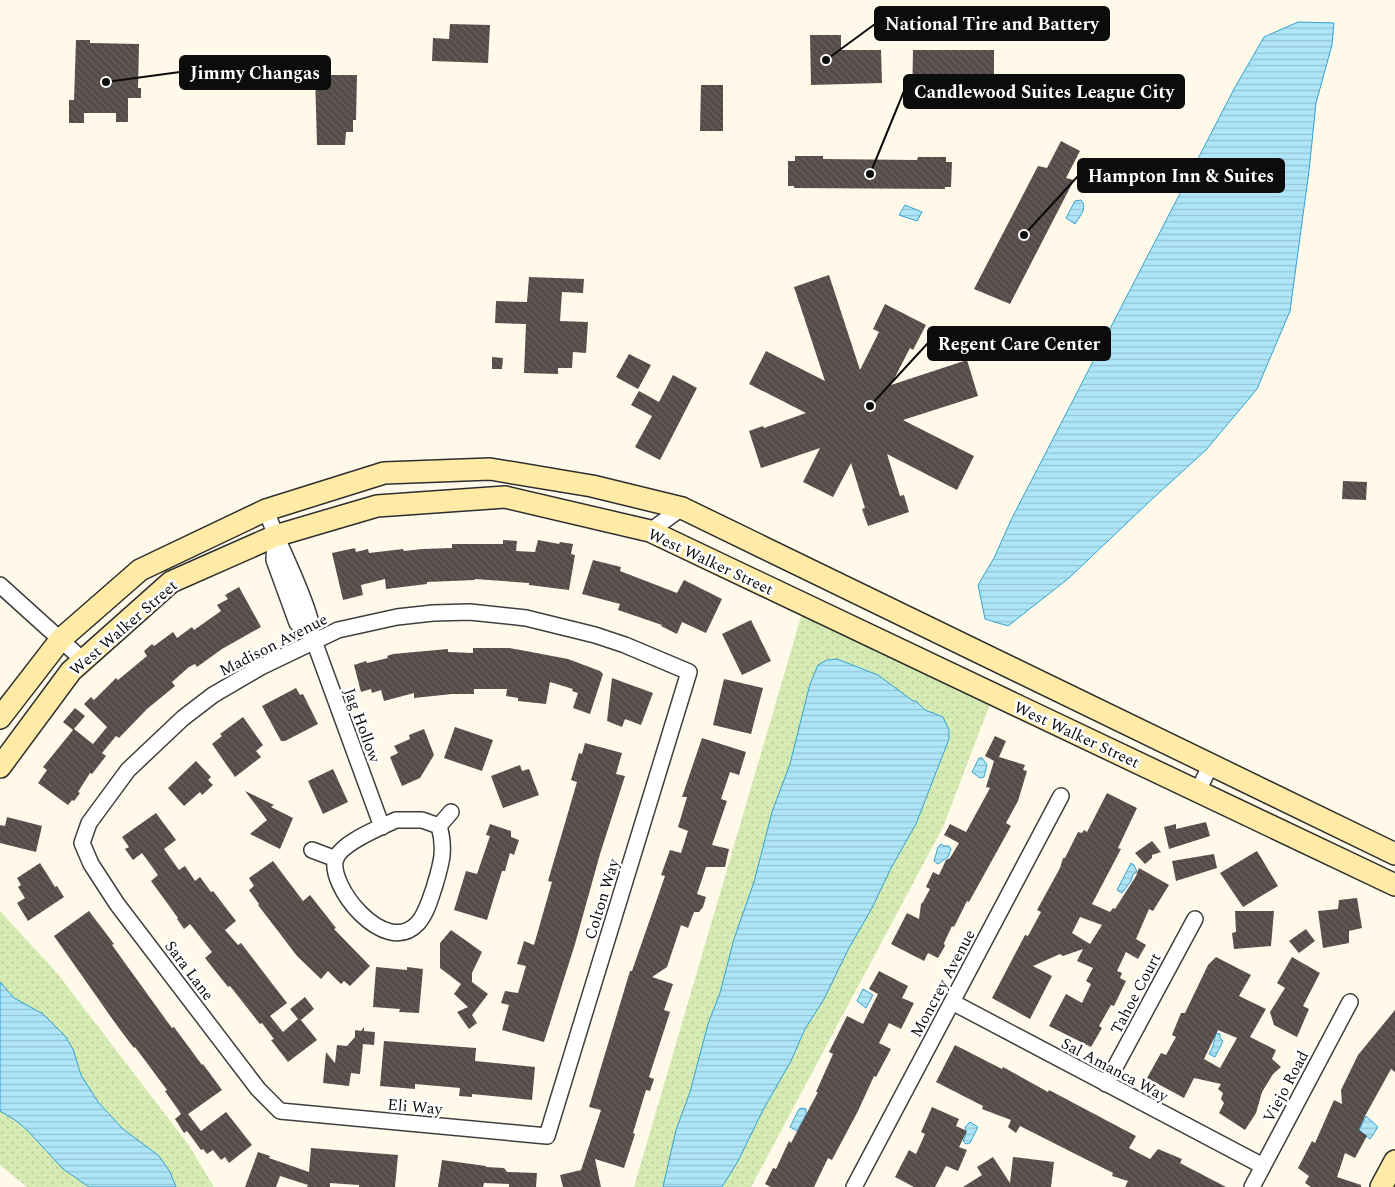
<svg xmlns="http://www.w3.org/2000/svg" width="1395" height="1187" viewBox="0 0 1395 1187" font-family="Spectral,serif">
  <defs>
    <pattern id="park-dots" width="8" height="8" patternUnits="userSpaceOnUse" patternTransform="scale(1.25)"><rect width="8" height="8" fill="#d6eab3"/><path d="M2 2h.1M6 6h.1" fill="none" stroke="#b6c899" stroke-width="1.8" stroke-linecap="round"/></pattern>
    <pattern id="water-rules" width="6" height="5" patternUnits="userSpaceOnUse" patternTransform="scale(1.25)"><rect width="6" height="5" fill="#aee5f8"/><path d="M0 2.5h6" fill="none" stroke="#94c3d3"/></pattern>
    <pattern id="building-back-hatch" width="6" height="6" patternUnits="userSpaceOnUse" patternTransform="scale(1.25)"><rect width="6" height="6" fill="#554b48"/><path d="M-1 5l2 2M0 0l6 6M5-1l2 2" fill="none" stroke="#68605e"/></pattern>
  </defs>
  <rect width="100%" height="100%" fill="#fff9ea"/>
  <path fill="url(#park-dots)" d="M803 610 992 699 943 827 751 1187H634Z
    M0 911 57 973 188 1144 214 1187H27L0 1165Z"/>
  <path fill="url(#water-rules)" stroke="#32a4d1" d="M1298 22 1334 23 1332 45 1316 103 1309 171 1290 311 1257 389 1206 450 1149 502 1069 578 1008 626 985 619 978 585 994 558 1012 518 1234 89 1264 37Z
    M1081 200C1088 208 1080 216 1075 224L1066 218 1075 201Z
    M905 205 922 212 917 221 899 215Z
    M837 659 878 675 913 701H916L925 710 943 717 949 730V739L916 824 891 868 872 908 849 948 824 999 805 1029 791 1061 763 1110 738 1161 722 1187H663L676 1130 690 1092 708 1024 720 993 734 939 754 882 772 812 790 764 810 684 818 665 827 660Z
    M979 758H982L987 765 984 777 980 778 972 772Z
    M941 844 944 846H949L951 849 948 857 938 864 934 861 938 847Z
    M1131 863 1134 865 1137 872 1133 874 1131 881 1122 893 1117 890Z
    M0 982 14 998 43 1014 65 1036 73 1049 81 1075 98 1102 123 1129 159 1156 170 1172 176 1187H89L63 1169 27 1130 15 1120 0 1111Z
    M863 989 873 995 866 1008 857 1001Z
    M1216 1033 1220 1034V1038L1223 1041 1215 1057 1209 1054 1213 1046Z
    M803 1108 806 1109V1115L797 1131 790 1127 799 1109Z
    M1366 1116 1378 1127 1370 1139 1359 1130Z
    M970 1122 978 1127 970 1143 966 1144 963 1141 966 1134 965 1127Z"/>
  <path fill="url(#building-back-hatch)" fill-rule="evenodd" d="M450 24 490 25 488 63 432 61 433 38 449 39Z
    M810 35H841V50H881L882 83 811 85Z
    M76 40H90V43L139 44 138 88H141V98H128V122H116V113H84V123H69V100H74Z
    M913 50H994V101H912Z
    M315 75H357L356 120H353V132H346L345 145H317Z
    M701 85H723V131H700Z
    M1061 141 1080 151 1066 178 1074 180 1010 304 974 289 1038 166 1047 168Z
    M795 156H823V159L917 160 918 157H946V162H952L951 187H945V189L794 188V186H788V161H795Z
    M829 275 860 370 879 332 873 329 885 304 926 325 913 350 910 348 891 385 967 360 978 396 903 420 974 456 957 490 887 454 900 496 904 495 909 512 868 526 862 509 865 508 851 463 833 497 803 482 820 448 761 468 749 431 763 426 764 428 806 413 749 384 766 351 825 381 794 287Z
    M529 277 584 279 583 293 562 292 560 321 588 322 586 353 573 352 572 368H558V374L524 373 526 324 495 323 496 301 527 302Z
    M629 354 651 365 638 389 616 377Z
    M492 357 503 358 502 369H492Z
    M673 375 697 388 660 460 635 447 652 416 631 405 639 391 659 402Z
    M1343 481 1367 482 1366 500 1342 499Z
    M503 540 517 541 516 551 535 552 538 540 559 544 560 542 573 544 571 554 575 555 569 590 529 585V583L475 579V580L427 582V584L386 589 385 579 361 585 363 595 343 600 332 553 355 548 356 552 368 549 369 553 403 549 404 551 422 549 452 548V544H503Z
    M593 560 621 567 620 571 677 593 684 580 722 599 706 633 682 622 677 634 661 626 662 625 618 610 620 604 582 594Z
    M239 587 261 627 222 649 197 667 195 664 189 667 172 682 175 686 147 709 119 738 116 736 102 753 106 756 92 774 90 773 78 792 80 793 74 801 72 800 68 805 38 783 47 770 43 767 73 730 63 722 75 708 85 716 74 729 93 744 107 727 84 704 91 697 94 700 116 678 118 680 147 656 144 651 152 644 154 646 173 632 177 638 192 627 194 630 221 611 217 605 228 599 225 595Z
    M751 620 771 661 742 675 722 634Z
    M473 648H509L526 651 568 659 600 671 603 674 590 714 573 708 578 693 572 691 573 689 550 682 546 704 518 701V698L506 696 507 689H474V694H452L414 698V693L384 701 381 690 372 693 371 689 361 692 354 665 366 661 367 663 388 658 387 656 393 654 448 649V652L473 653Z
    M612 678 653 693 641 725 625 719 622 727 607 721Z
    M724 679 763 688 751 734 713 725Z
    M296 688 300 695 303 694 318 724 285 741H281L262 706Z
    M243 717 263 745 256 751 261 757 235 777 212 744 222 736 220 734Z
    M455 727 493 740 482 771 444 758Z
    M424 729 434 755 420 778 402 786 390 757 398 753 394 746 410 739 409 735Z
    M995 736 1006 741 999 757 1025 765 1023 770 1027 771 1018 801 1006 823 1011 826 969 902 967 901 954 927 952 926 944 943 945 946 938 958 928 953 924 961 891 944 907 913 919 919 921 904 923 902 930 889 926 887 933 872 939 875 946 860 950 858 959 843 944 835 950 824 966 832 990 788 986 787 994 761 985 756Z
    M702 738 746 752 739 775 730 772 721 799 727 801 712 845 729 849 725 867H706L697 894 706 897 703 907 699 912H694L688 928 681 925 667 967 652 977 673 984 664 1010 670 1012 649 1077 654 1079 650 1091 646 1090 633 1133 635 1134 624 1168 595 1159 601 1187H563L560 1175 581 1170 601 1110 589 1107 630 971H632L665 876 661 875 670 850 681 853 688 831 678 827 687 797H682Z
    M585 743 622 753 616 774 625 776 600 854 575 944 544 1042 502 1030 509 1005 501 1003 505 991 518 993 526 966 517 964 524 941 534 945 552 882 548 881 577 782 571 780 579 753 582 754Z
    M196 761 211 777 208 780 213 785 202 795 200 792 184 806 168 788Z
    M520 765 522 771 529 769 539 795 503 808 491 776Z
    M333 769 348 802 323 814 308 781Z
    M245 791 274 805 271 807 293 818 280 849 250 834 267 820Z
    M1107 793 1137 808 1118 848 1121 849 1092 904 1110 912 1113 908 1115 909 1136 876 1139 868 1169 885 1153 911 1149 909 1136 939 1146 945 1138 959 1126 952 1117 971 1122 973 1120 978 1126 981 1114 1006 1111 1005 1099 1026 1102 1028 1091 1047 1049 1026 1066 994 1082 1003 1091 984 1086 981 1093 968 1077 961 1083 949 1063 956 1060 954 1033 966 1052 976 1030 1019 992 998 1025 935 1028 936 1041 912 1037 910 1060 868 1063 858H1065L1078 832 1082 833 1084 830 1087 832ZM1080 917 1102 925 1090 944 1072 933Z
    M156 813 176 840 164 849 179 870 185 866 195 881 200 877 211 892 213 891 236 921 225 930 238 945 241 943 287 1003 270 1016 283 1032 298 1019 290 1009 305 997 314 1009 301 1020 317 1040 288 1062 271 1040 274 1039 262 1023 260 1024 230 986 228 987 205 958 212 952 190 924 184 929 177 919 178 918 151 881 158 875 142 853 133 860 125 849 129 847 122 837Z
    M7 817 42 826 36 852 0 843V825L5 826Z
    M1206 822 1210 836 1169 849 1164 827 1176 824V829Z
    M490 824 511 831V837L519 840 514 855 510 853 505 871H502L487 920 454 910 466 871 477 874 490 836 486 835Z
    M1152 841 1161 852 1152 855V858L1145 864 1135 853Z
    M1257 851 1278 886 1243 907 1220 873Z
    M1214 854 1217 868 1176 881 1172 861Z
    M273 861 303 901 310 895 336 928 334 929 370 966 350 986 344 981 341 984 328 971 321 979 297 956 258 905 259 904 249 890 254 886 249 878Z
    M40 863 55 887 57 886 64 897 28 921 17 903 25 898 18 887 21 885 17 878Z
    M1357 898 1362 928 1349 931V943L1323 948 1318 911 1338 909 1339 900Z
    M89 911 114 944 112 945 161 1013 172 1028 174 1027 202 1065 203 1064 222 1090 188 1114 201 1131 226 1112 252 1145 229 1163 225 1157 221 1160 213 1150 207 1154 203 1149 201 1150 187 1131 184 1133 175 1119 181 1114 165 1091 167 1090 135 1047 134 1048 118 1027 54 936Z
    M1235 911H1274L1271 946 1234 949 1232 933 1236 932Z
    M1306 929 1315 941 1299 953 1289 941Z
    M451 930 482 952 472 973V982L488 994 472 1015 477 1023 469 1029 457 1012 468 1007 454 994 461 984 440 968V943Z
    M1216 957 1251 975 1239 996 1266 1009 1250 1037 1276 1050 1272 1059 1281 1067 1273 1074 1262 1092 1256 1113 1245 1130 1219 1113 1224 1103 1221 1099 1223 1093 1218 1089 1221 1084 1194 1078 1184 1098 1147 1078 1161 1053 1166 1055 1176 1037 1172 1035 1181 1013H1185L1208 965ZM1218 1030 1237 1038 1220 1068 1204 1059Z
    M1292 957 1320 973 1303 1006 1309 1009 1297 1037 1274 1025 1270 1012 1285 988 1277 983Z
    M376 967 407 970V967L423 969 419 1013 399 1012 400 1009 373 1007Z
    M879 971 908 986 902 998 914 1003 901 1029 889 1023 879 1043 891 1049 876 1077 874 1076 858 1111 832 1160 828 1158 814 1187H771L765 1184 773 1168 776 1169 789 1141 791 1143 818 1092H816L833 1054 829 1052 847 1016 863 1024 878 994 869 989Z
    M1395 1010V1072L1391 1069 1365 1116 1359 1130 1367 1136 1355 1158 1345 1153 1337 1177 1361 1185V1187H1311L1305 1183 1309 1176 1298 1168 1312 1141 1315 1143 1334 1100 1342 1104 1341 1090 1358 1055Z
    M364 1027V1031L375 1032 374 1045 363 1044 360 1074 351 1073 349 1086 323 1083 326 1052 335 1063 337 1045 347 1046 355 1037V1030L361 1031Z
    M384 1041 476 1048 475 1061 535 1067 532 1100 472 1094V1097L459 1096 460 1088 415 1084V1089L380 1086Z
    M955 1045 1002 1069 1003 1067 1048 1092 1049 1090 1136 1136 1129 1148 1150 1159 1158 1149 1182 1159 1180 1163 1226 1187H1125L1128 1181 1112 1176 1113 1173 1020 1126 1016 1133 1008 1127 1011 1120 982 1109 983 1106 936 1082Z
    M932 1107 959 1119 956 1126 967 1131 959 1147 967 1150 958 1171 946 1166 935 1187H914L895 1177 909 1150 916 1154 925 1134 921 1132Z
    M311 1148 398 1155 395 1187H359V1185L330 1183V1187H307L308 1185 280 1176 276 1187H245L258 1152 270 1156 269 1158 309 1172Z
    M993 1157 1010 1183 1013 1157 1054 1162 1051 1187H963L982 1175 977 1167Z
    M442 1160 486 1166V1167L504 1168 507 1172 537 1173 536 1187H509V1184L484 1183 483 1187H438Z"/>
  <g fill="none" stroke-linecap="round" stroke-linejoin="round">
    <g stroke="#3f3f3f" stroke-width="18">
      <path id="street" d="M266 510C279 547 299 581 310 619 312 626 311 634 314 641L382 827
        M650 531 682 508
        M275 536 274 560 297 623 311 634
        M0 585 83 660
        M470 612 526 618 595 635 625 645 689 672 547 1136 280 1111 258 1089 117 904 91 864 82 843 89 823 128 770 183 718 213 695 261 667 338 630 397 617 433 613Z
        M1198 791 1211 764
        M396 820H422L439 826C446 850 441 865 434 888 430 900 426 914 418 923 385 959 326 884 336 858 343 842 381 827 396 820Z
        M439 826 451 812
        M312 850 336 859
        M952 1002 1263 1166
        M1106 1084 1195 919
        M854 1187 1061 796
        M1252 1187 1350 1002"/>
    </g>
    <g stroke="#2e2e2e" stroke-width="24">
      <path id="secondary" d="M0 718 61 639 140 570 266 510 384 473 490 469 592 486 682 508 1395 854
        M0 767 71 671 171 582 275 536 377 506 505 497 650 531 1395 885
        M1381 1187 1395 1161"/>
    </g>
    <use href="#street" stroke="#fff" stroke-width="15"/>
    <use href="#secondary" stroke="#ffeba5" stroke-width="21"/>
  </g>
  <g text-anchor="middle" stroke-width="5" stroke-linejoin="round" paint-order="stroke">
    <g font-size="16" fill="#0c0c0c" stroke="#fff">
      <text transform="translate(711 561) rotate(25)" y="6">West Walker Street</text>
      <text transform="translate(123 627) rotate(-41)" y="6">West Walker Street</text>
      <text transform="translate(273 644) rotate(-27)" y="6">Madison Avenue</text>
      <text transform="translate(363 725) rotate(70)" y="6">Jag Hollow</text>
      <text transform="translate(1077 734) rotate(25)" y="6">West Walker Street</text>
      <text transform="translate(601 899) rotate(-73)" y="6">Colton Way</text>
      <text transform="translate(190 970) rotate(53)" y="6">Sara Lane</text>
      <text transform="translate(942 983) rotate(-62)" y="6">Moncrey Avenue</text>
      <text transform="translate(1135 993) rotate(-62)" y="6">Tahoe Court</text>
      <text transform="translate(1115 1069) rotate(28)" y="6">Sal Amanca Way</text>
      <text transform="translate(1285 1086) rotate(-62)" y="6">Viejo Road</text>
      <text transform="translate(415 1106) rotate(5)" y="6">Eli Way</text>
    </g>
  </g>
  <path fill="none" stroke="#0c0c0c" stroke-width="2" d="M826 60L875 24M106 82L180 72M870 174L904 91M1024 235L1078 176M870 406L928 343"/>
  <g fill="#0c0c0c" stroke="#fff" stroke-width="2">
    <circle cx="826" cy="60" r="5"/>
    <circle cx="106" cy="82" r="5"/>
    <circle cx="870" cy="174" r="5"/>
    <circle cx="1024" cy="235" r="5"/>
    <circle cx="870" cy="406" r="5"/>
  </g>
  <g fill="#0c0c0c" stroke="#0c0c0c" stroke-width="2">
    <rect x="875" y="7" width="234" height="33" rx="5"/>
    <rect x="180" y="56" width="150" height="33" rx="5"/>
    <rect x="904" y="75" width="280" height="33" rx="5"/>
    <rect x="1078" y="159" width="206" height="33" rx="5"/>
    <rect x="928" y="327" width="182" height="33" rx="5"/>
  </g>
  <g font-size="18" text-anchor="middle" font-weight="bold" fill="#fff">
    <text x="992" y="30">National Tire and Battery</text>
    <text x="255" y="79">Jimmy Changas</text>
    <text x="1044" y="98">Candlewood Suites League City</text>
    <text x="1181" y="182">Hampton Inn &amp; Suites</text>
    <text x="1019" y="350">Regent Care Center</text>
  </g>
</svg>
